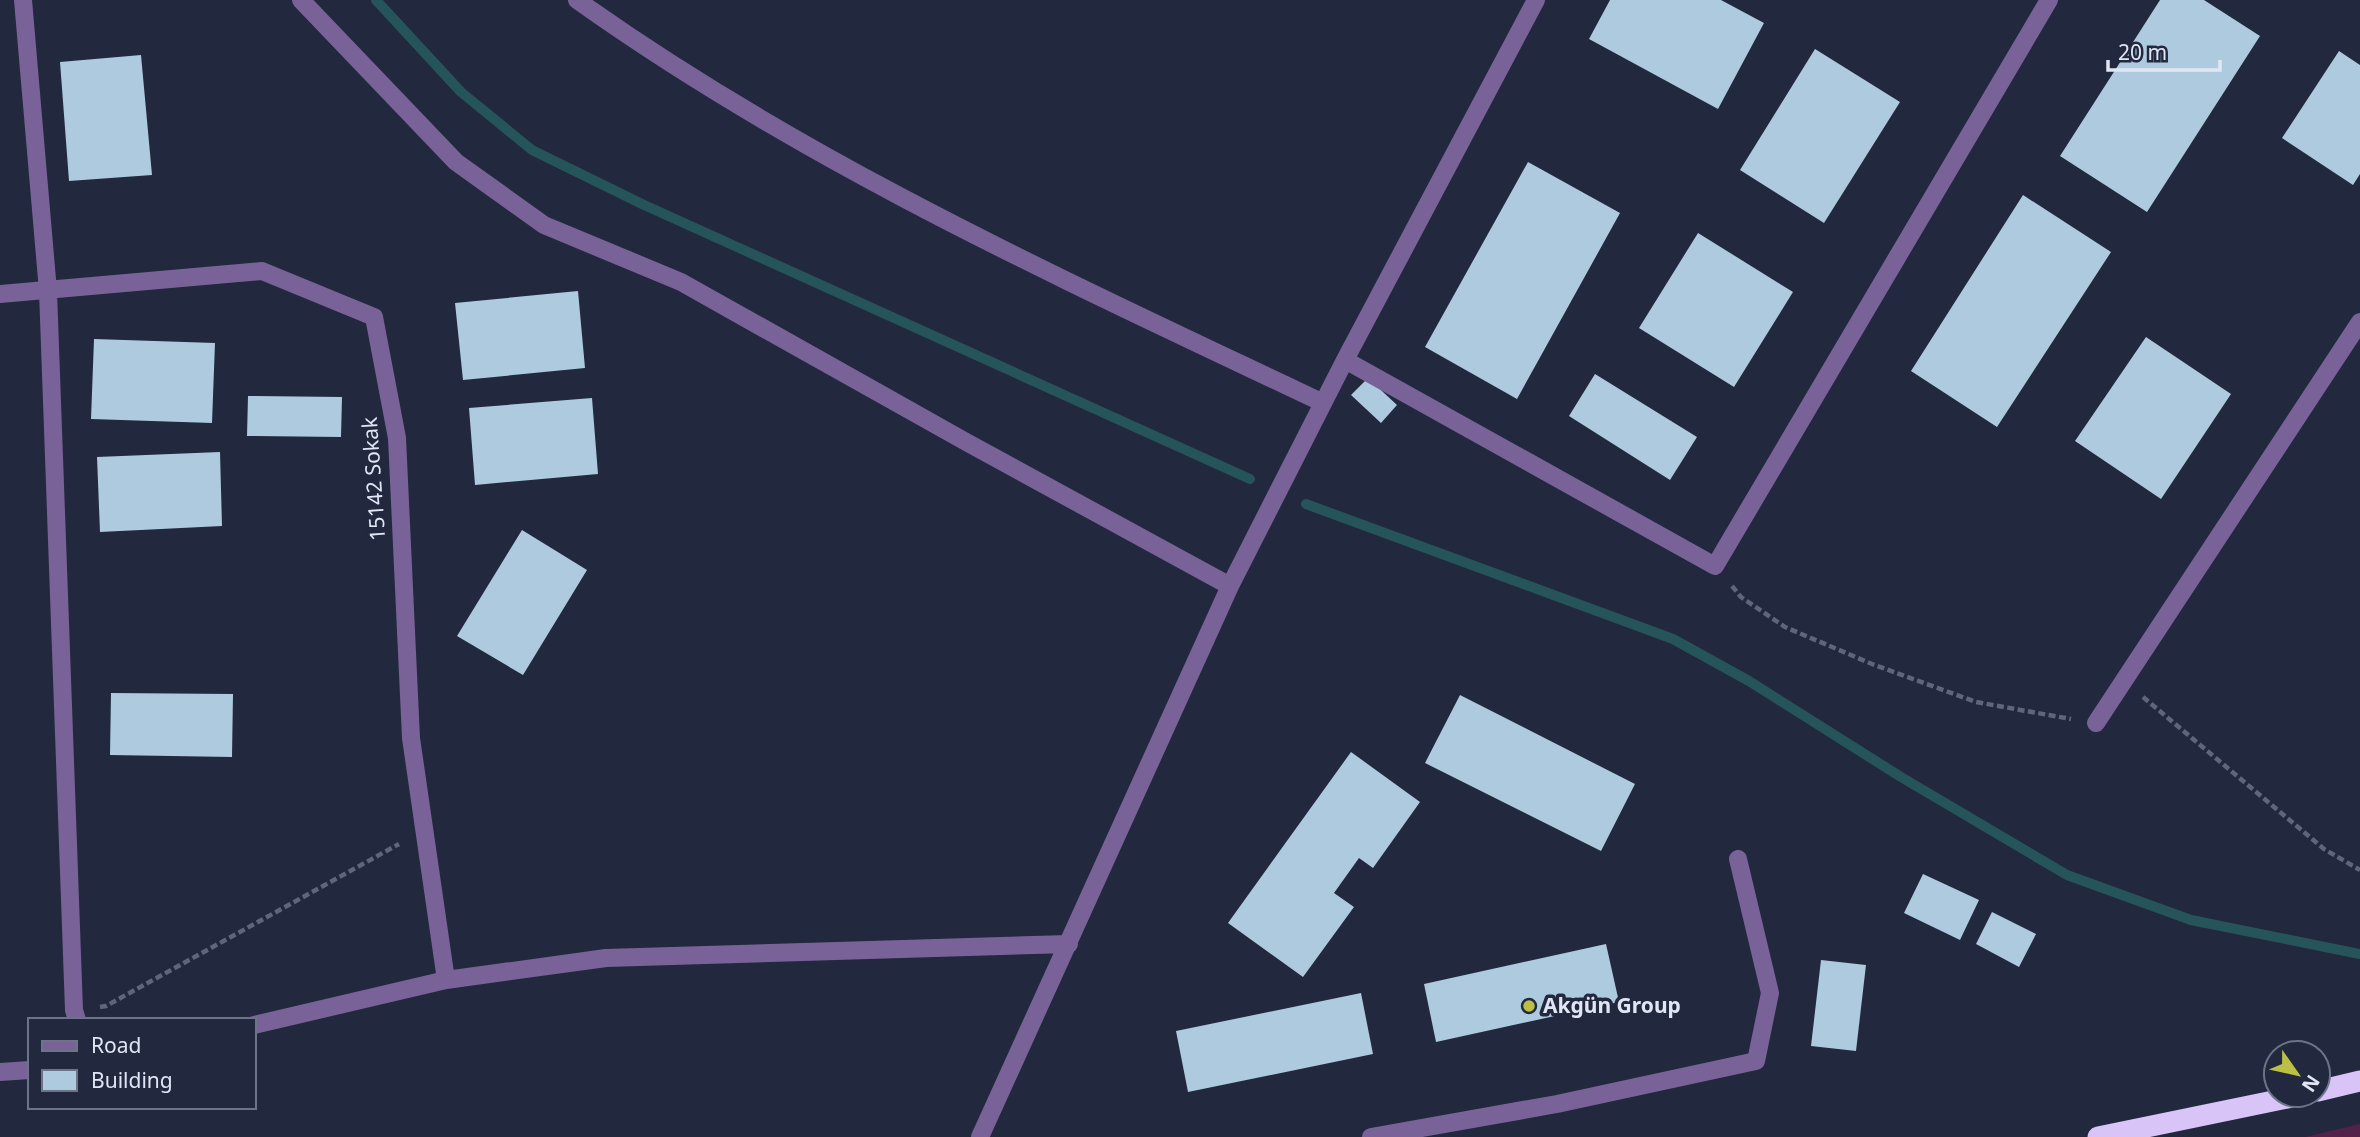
<svg xmlns="http://www.w3.org/2000/svg" width="2360" height="1137" viewBox="0 0 2360 1137" font-family="'Noto Sans',sans-serif">
  <rect width="100%" height="100%" fill="#22283e"/>
  <path fill="#54214a" d="M2360 1124V1137H2305Z"/>
  <g fill="none" stroke-linecap="round" stroke-linejoin="round">
    <path stroke="#26545b" stroke-width="10" d="M376 0 461 92 532 150 642 204 1250 479
      M1306 504 1673 639 1749 681 1901 777 2067 875 2191 920 2360 954"/>
  </g>
  <path fill="#aecade" d="M1610 0H1721L1764 23 1718 109 1589 39Z
    M2160 0H2204L2260 36 2147 212 2060 156Z
    M1815 49 1900 102 1824 223 1740 170Z
    M2339 51 2360 65V174L2353 185 2282 138Z
    M141 55 152 175 69 181 60 62Z
    M1528 162 1620 213 1517 399 1425 347Z
    M2023 195 2111 252 1997 427 1911 371Z
    M1698 233 1793 292 1734 387 1639 328Z
    M578 291 585 368 463 380 455 303Z
    M2146 337 2231 394 2161 499 2075 441Z
    M94 339 215 343 212 423 91 419Z
    M1595 374 1697 437 1670 480 1569 416Z
    M1368 378 1397 405 1381 423 1351 395Z
    M248 396 342 397 341 437 247 436Z
    M592 398 598 474 475 485 469 408Z
    M220 452 222 526 100 532 97 457Z
    M522 530 587 570 523 675 457 636Z
    M111 693 233 694 232 757 110 755Z
    M1460 695 1635 784 1601 851 1425 763Z
    M1351 752 1420 802 1373 868 1359 858 1334 893 1354 907 1303 977 1228 923Z
    M1923 874 1979 900 1960 940 1904 913Z
    M1992 912 2036 934 2019 967 1976 944Z
    M1606 944 1619 1002 1436 1042 1424 984Z
    M1821 960 1866 965 1856 1051 1811 1046Z
    M1361 993 1373 1054 1188 1092 1176 1031Z"/>
  <g fill="none" stroke-linecap="round" stroke-linejoin="round">
    <path stroke="#60667a" stroke-width="4.5" stroke-dasharray="7 3.5" stroke-linecap="butt" d="M1732 586 1741 597 1785 627 1872 664 1976 702 2071 719
      M2143 697 2324 849 2360 870
      M100 1007 106 1006 399 844"/>
    <path stroke="#796297" stroke-width="18" d="M23 0 48 291 74 1010 77 1020
      M301 0 456 162 544 225 681 282 968 443 1230 586
      M577 0C810 166 1067 281 1323 403
      M0 294 262 271 374 317 397 438 411 738 446 980
      M1345 360 1715 566 2049 0
      M2096 723 2360 322
      M254 1025 446 980 606 958 1069 944
      M0 1072 30 1070
      M980 1137 1230 586 1345 360 1536 0
      M1371 1137 1557 1104 1756 1061 1770 993 1738 859"/>
    <path stroke="#d9c4f8" stroke-width="21" d="M2318 1091 2360 1081
      M2098 1137 2302 1095"/>
  </g>
  <circle fill="#bbc044" stroke="#22283e" stroke-width="2.5" cx="1529" cy="1006" r="7"/>
  <g text-anchor="middle" stroke-width="7" stroke-linejoin="round" paint-order="stroke">
    <g font-size="21" fill="#e1e6f5" stroke="#22283e">
      <text transform="translate(374 479) rotate(-94)" y="7">15142 Sokak</text>
    </g>
    <g font-size="21" font-weight="bold" fill="#e1e6f5" stroke="#22283e" text-anchor="start">
      <text x="1543" y="1013">Akgün Group</text>
    </g>
  </g>
  <rect x="28" y="1018" width="228" height="91" fill="#22283e" stroke="#6e7487" stroke-width="2"/>
  <rect x="42" y="1041" width="35" height="10" fill="#796297" stroke="#6e7487" stroke-width="2"/>
  <text x="91" y="1053" font-size="21" fill="#e1e6f5">Road</text>
  <rect x="42" y="1070" width="35" height="21" fill="#aecade" stroke="#6e7487" stroke-width="2"/>
  <text x="91" y="1088" font-size="21" fill="#e1e6f5">Building</text>
  <g transform="translate(2297 1074) rotate(124)"><circle r="33" fill="#22283e" stroke="#6e7487" stroke-width="2"/>
  <path d="M0-5L12 26L0 18L-12 26Z" fill="#bbc044"/>
  <text y="-10" font-size="19" font-weight="bold" text-anchor="middle" fill="#e1e6f5">N</text>
  </g>
  <path d="M2108 60v10h112v-10" fill="none" stroke="#e1e6f5" stroke-width="3.5"/>
  <text x="2118" y="60" font-size="21" fill="#e1e6f5" stroke="#22283e" stroke-width="5" paint-order="stroke">20 m</text>
</svg>
